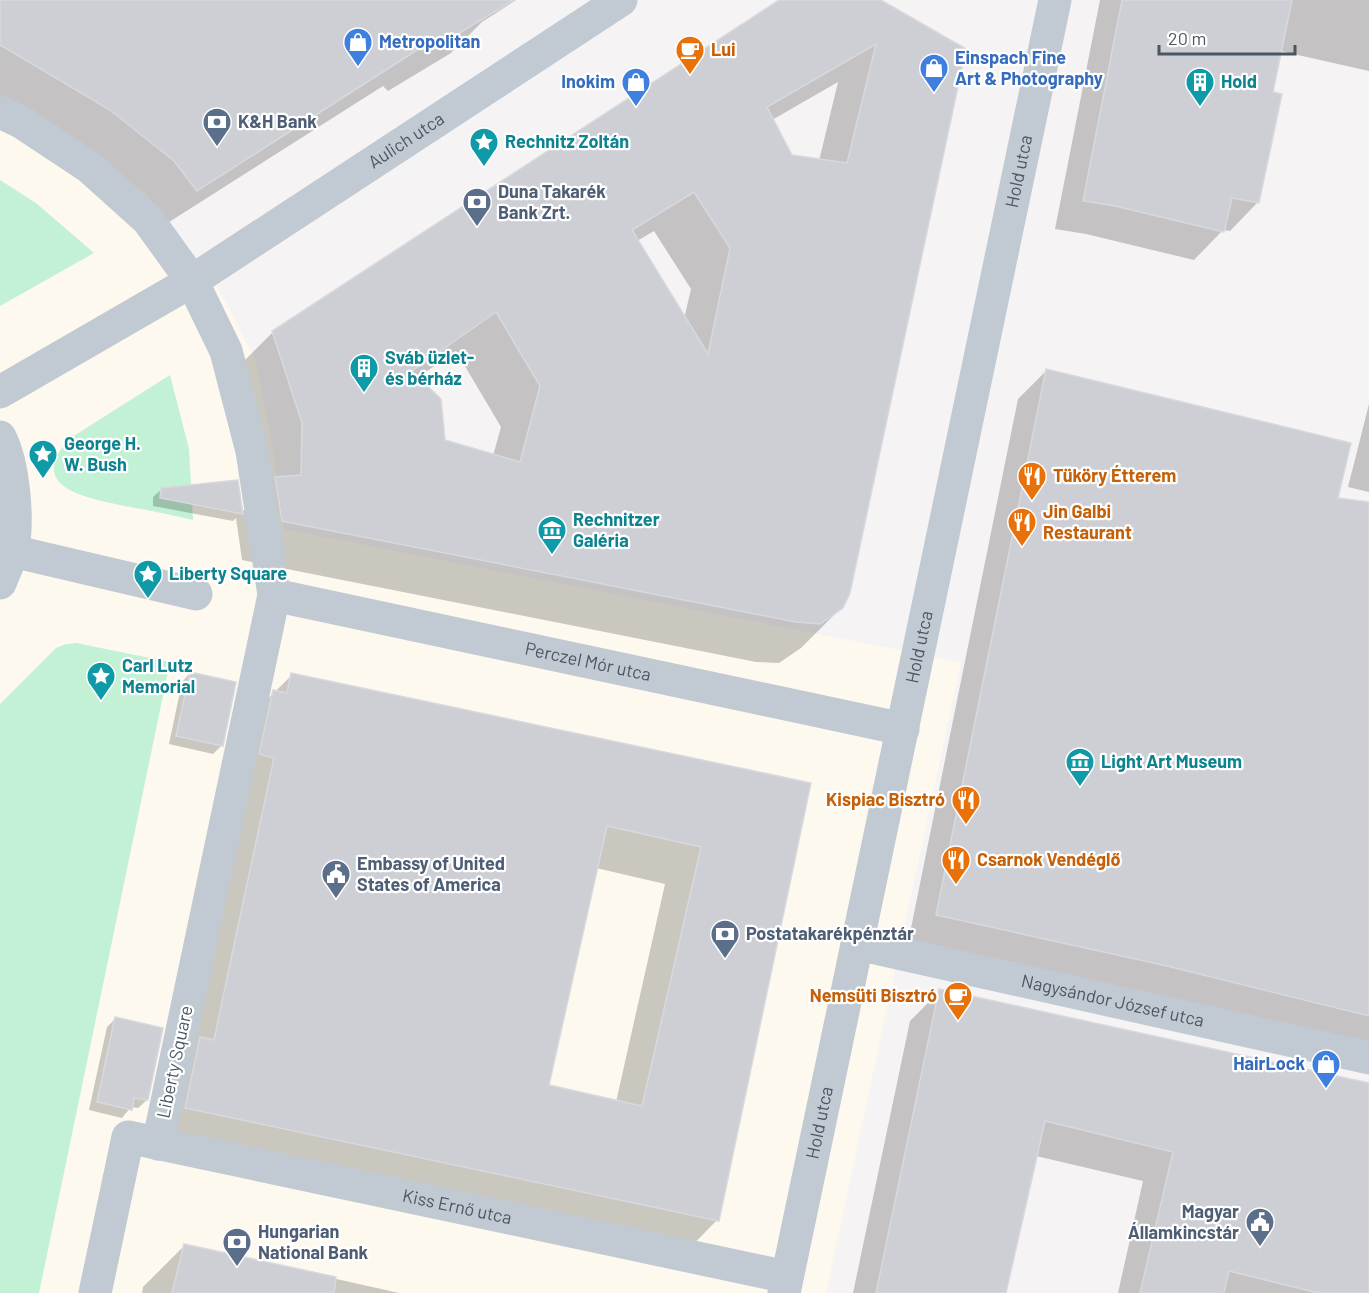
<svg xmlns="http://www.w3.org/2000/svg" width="1369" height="1293" viewBox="0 0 1369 1293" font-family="Barlow,sans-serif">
  <rect width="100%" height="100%" fill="#f5f3f3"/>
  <path fill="#fdf9ef" d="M0 100 145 192 216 284 256 361 272 443 284 529 961 662 826 1293H0Z"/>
  <path fill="#c3f1d5" d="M0 180 36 203 94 253 0 306Z
    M170 375 189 449 193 520C171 515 148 510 125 506 90 498 24 489 69 439Z
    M76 643 170 662 39 1293H0V704L56 648 66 644Z"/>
  <path fill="#0003" fill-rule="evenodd" d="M0 0H516L482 22 451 53 388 91 383 86 155 231 0 110Z
    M781 0H878L964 50 841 608 801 648 779 663 756 662 242 560 236 518 233 521 153 506V497L162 489 241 513 262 492 233 372 273 332ZM838 82 819 161 791 157 772 120ZM654 231 691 289 684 319 637 241ZM456 351 501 427 493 456 444 442 417 378Z
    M1100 0H1369V71L1280 51 1271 93 1258 202 1230 231 1223 230 1194 260 1086 234 1055 229Z
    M1046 371 1323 555 1369 566V1050L908 943 1018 399Z
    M1369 404V492L1348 487Z
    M190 673 222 745 213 754 169 744 182 682Z
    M292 675 809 785 717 1220 681 1257 149 1145 237 729ZM596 868 665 884 616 1102 548 1087Z
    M940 991 1369 1085V1293H1118L1143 1181 1036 1156 1004 1293H853L910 1021Z
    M115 1019 147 1100 138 1108 131 1107 122 1118 89 1110 107 1027Z
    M185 1245 399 1293H142L143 1287Z"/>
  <path fill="#cdcfd5" stroke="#d7d9de" stroke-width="1.5" fill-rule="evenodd" d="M0 0H514L430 51 425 45 197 191 174 161 110 110 0 45Z
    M779 0H881L966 49 850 593 843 608 820 624 796 622 282 521 275 477 301 475 302 423 272 331ZM876 44 847 163 792 155 767 107ZM694 192 730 248 708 354 632 230ZM496 312 540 386 520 462 445 440 441 399 412 371Z
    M1122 0H1292L1273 92 1282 94 1259 203 1232 198 1224 232 1115 206 1083 201Z
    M1046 369 1351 443 1338 498 1369 502V1016L1167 966 936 915Z
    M238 480 243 514 160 498 161 488Z
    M190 672 236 682 223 746 176 736Z
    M291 673 811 783 719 1221 185 1108 200 1037 214 1040 234 945 274 758 259 754 273 690 287 693ZM607 826 701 847 642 1106 549 1085Z
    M939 989 1369 1083V1293H1318L1229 1271 1224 1293H1140L1173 1152 1045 1121 1006 1293H876Z
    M115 1017 163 1028 148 1100 134 1098 132 1110 97 1102Z
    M184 1244 336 1277 334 1293H172Z"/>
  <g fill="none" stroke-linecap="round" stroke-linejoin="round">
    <g stroke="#c1cad2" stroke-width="33">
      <path d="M0 112 21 122 89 167 148 220 192 281 226 351 252 451 274 595 158 1144"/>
      <path id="s1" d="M0 392 192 281 621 0"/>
      <path d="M0 437C14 464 19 523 12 552 9 563 4 573 0 583"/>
      <path d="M12 551 196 594"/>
      <path id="s2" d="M274 595 903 729"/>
      <path id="s3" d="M857 944 1369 1058"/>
      <path id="s4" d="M95 1293 128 1137 787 1277"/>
      <path id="s5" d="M784 1293 1055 0"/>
    </g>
  </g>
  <defs>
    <g id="shop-pin" transform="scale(1.5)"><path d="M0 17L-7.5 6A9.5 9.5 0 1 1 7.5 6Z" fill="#3f7fe0" stroke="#fff"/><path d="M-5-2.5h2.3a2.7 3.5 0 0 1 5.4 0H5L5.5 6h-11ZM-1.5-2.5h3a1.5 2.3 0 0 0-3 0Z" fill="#fff"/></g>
    <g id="cafe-pin" transform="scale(1.5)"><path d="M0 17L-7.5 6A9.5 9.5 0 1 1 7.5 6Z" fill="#e8710a" stroke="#fff"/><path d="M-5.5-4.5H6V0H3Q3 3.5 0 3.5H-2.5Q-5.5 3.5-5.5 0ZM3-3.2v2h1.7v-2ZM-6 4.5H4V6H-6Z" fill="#fff"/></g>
    <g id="building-pin" transform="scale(1.5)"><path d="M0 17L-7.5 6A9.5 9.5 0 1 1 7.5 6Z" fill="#0f9aa8" stroke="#fff"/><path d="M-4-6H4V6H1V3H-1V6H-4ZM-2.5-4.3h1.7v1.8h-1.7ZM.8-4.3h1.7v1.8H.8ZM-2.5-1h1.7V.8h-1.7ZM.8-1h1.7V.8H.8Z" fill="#fff"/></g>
    <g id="bank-pin" transform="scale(1.5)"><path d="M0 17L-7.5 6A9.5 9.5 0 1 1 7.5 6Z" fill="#5c6f8a" stroke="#fff"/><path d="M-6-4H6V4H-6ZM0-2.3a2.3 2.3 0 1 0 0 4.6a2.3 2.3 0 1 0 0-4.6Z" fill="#fff"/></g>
    <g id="sight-pin" transform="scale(1.5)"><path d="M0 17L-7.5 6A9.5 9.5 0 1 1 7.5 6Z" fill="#0f9aa8" stroke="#fff"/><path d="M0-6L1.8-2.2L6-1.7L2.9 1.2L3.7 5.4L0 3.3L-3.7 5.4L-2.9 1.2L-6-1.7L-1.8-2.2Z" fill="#fff"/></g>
    <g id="restaurant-pin" transform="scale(1.5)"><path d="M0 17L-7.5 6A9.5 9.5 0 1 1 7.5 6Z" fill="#e8710a" stroke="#fff"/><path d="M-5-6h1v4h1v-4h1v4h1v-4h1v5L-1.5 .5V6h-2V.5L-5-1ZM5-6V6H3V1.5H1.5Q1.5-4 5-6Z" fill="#fff"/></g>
    <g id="museum-pin" transform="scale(1.5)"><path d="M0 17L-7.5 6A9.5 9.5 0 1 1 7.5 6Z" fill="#0f9aa8" stroke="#fff"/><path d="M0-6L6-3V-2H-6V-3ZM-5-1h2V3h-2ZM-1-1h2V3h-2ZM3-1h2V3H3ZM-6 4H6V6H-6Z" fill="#fff"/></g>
    <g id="civic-pin" transform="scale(1.5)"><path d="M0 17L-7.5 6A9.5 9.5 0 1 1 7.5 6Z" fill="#5c6f8a" stroke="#fff"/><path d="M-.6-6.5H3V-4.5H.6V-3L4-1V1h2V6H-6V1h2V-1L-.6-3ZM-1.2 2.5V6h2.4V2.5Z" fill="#fff"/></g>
  </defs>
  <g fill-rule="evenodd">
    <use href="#shop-pin" x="358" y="42"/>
    <use href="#cafe-pin" x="690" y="50"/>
    <use href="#shop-pin" x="934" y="68"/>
    <use href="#shop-pin" x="636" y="82"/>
    <use href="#building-pin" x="1200" y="82"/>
    <use href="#bank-pin" x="217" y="122"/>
    <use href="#sight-pin" x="484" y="142"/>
    <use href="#bank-pin" x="477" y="202"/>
    <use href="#building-pin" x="364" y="368"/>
    <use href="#sight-pin" x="43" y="454"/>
    <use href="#restaurant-pin" x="1032" y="476"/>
    <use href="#restaurant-pin" x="1022" y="522"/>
    <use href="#museum-pin" x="552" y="530"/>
    <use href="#sight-pin" x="148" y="574"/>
    <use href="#sight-pin" x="101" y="676"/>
    <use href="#museum-pin" x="1080" y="762"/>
    <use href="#restaurant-pin" x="966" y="800"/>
    <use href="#restaurant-pin" x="956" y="860"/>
    <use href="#civic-pin" x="336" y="874"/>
    <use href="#bank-pin" x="725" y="934"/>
    <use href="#cafe-pin" x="958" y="996"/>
    <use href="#shop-pin" x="1326" y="1064"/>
    <use href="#civic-pin" x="1260" y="1222"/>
    <use href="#bank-pin" x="237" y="1242"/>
  </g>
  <g text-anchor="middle" stroke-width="4.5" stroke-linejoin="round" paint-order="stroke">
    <g font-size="18" font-weight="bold" fill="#366cbe" stroke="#fff" text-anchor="start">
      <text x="379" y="48">Metropolitan</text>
      <text x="955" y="64">Einspach Fine<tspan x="955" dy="21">Art &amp; Photography</tspan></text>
      <text x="615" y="88" text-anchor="end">Inokim</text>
      <text x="1305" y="1070" text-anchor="end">HairLock</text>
    </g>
    <g font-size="18" font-weight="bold" fill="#c56008" stroke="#fff" text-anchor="start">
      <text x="711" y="56">Lui</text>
      <text x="1053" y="482">Tüköry Étterem</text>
      <text x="1043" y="518">Jin Galbi<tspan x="1043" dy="21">Restaurant</tspan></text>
      <text x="945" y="806" text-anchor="end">Kispiac Bisztró</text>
      <text x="977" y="866">Csarnok Vendéglő</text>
      <text x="937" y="1002" text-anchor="end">Nemsüti Bisztró</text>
    </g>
    <g font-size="18" font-weight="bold" fill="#0d838f" stroke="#fff" text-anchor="start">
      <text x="1221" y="88">Hold</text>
      <text x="505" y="148">Rechnitz Zoltán</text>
      <text x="385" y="364">Sváb üzlet-<tspan x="385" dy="21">és bérház</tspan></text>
      <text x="64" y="450">George H.<tspan x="64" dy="21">W. Bush</tspan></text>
      <text x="573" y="526">Rechnitzer<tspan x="573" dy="21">Galéria</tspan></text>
      <text x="169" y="580">Liberty Square</text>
      <text x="122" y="672">Carl Lutz<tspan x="122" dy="21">Memorial</tspan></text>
      <text x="1101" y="768">Light Art Museum</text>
    </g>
    <g font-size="18" font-weight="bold" fill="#4e5e75" stroke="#fff" text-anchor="start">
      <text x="238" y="128">K&amp;H Bank</text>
      <text x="498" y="198">Duna Takarék<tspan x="498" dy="21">Bank Zrt.</tspan></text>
      <text x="357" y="870">Embassy of United<tspan x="357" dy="21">States of America</tspan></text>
      <text x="746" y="940">Postatakarékpénztár</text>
      <text x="1239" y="1218" text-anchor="end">Magyar<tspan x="1239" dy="21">Államkincstár</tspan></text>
      <text x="258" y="1238">Hungarian<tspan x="258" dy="21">National Bank</tspan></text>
    </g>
    <g font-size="18" fill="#4a5661" stroke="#fff">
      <text dy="6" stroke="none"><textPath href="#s1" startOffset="478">Aulich utca</textPath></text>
      <text dy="6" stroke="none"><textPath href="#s5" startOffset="1146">Hold utca</textPath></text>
      <text dy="6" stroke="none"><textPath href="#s5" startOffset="660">Hold utca</textPath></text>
      <text dy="6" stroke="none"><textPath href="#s2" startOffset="321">Perczel Mór utca</textPath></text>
      <text dy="6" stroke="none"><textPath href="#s3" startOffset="262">Nagysándor József utca</textPath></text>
      <text transform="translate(175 1062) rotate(-78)" y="6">Liberty Square</text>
      <text dy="6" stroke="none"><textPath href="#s5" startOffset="174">Hold utca</textPath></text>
      <text dy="6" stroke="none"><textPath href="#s4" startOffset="496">Kiss Ernő utca</textPath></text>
    </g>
  </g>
  <path d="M1159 45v9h136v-9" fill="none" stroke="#4a5661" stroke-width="3"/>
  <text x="1168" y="45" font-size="18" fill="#4a5661" stroke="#ffffff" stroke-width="4.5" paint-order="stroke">20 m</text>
</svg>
